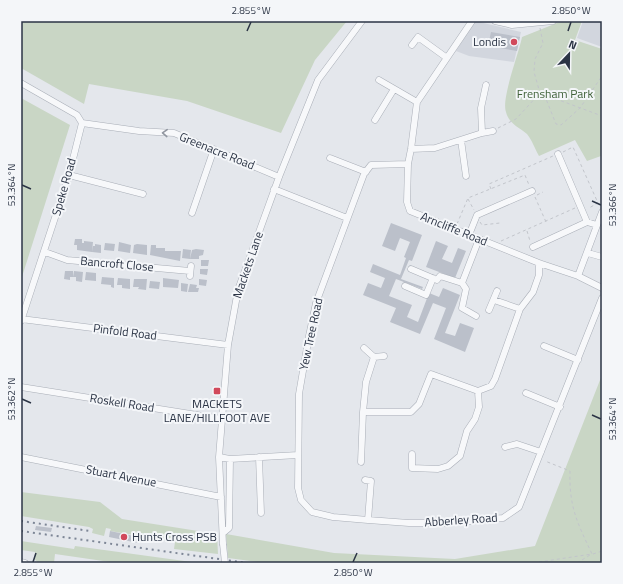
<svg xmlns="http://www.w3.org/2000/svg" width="623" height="584" viewBox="0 0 623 584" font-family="'Titillium Web',sans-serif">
  <rect width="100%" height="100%" fill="#e4e7ec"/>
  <path fill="#d2d6de" d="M475 21 521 32 514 62 469 56 456 51Z
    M583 21H602V47L577 38Z"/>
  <path fill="#c9d6c5" d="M21 21H347L315 60 281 133 187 101 89 84 84 104 21 68Z
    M567 21H582L575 40 602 49V158L601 156 587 161 575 140 539 156C535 149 532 140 527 134 519 127 509 124 506 112 501 99 519 53 522 37L557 23Z
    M21 98 70 125 21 280Z
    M602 375V563H265L228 558 226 534 334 553 455 559 535 546Z
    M21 492 100 502 122 519 217 534 218 554 174 549 175 542 110 531 111 529 106 528 104 536 92 533 93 529 89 527 21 516Z
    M21 541 74 549 75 546 199 563H117L55 554 54 563H39L34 559 35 552 21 550Z"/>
  <path fill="#bbc0ca" d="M491 32 520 37 517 51 488 46Z
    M391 223 422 235 412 261 409 260 401 279 423 287 422 289 396 279 389 296 412 305 407 317 418 322 429 293 439 297 443 288 460 295 445 333 455 336 460 323 474 328 465 352 434 339 446 308 433 303 420 334 390 322 396 308 363 295 368 283 381 288 385 278 370 272 373 264 400 275 406 258 404 257 410 242 400 238 395 251 382 246Z
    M75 239H82V243H84V241L93 242 92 252 77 250V245H74Z
    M436 241 448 246 442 259 452 263 458 248 466 251 455 278 426 267Z
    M119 242 131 245 130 253 118 251Z
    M105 243 115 244 114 251 104 250Z
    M95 244 101 245V253L92 252 93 246H95Z
    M137 244 147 245V255L133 253 134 245Z
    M151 245H156V248H165V251H181L180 261 150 255Z
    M183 249 191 250 190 259 182 258Z
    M196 249 204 250 203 255 199 256V259H190L192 250Z
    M201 260H209L208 266H201Z
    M200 269H208L207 275 200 274Z
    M65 271H73V277H70V280L64 279Z
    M74 271 83 272 82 282 76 281V277H73Z
    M86 272 96 273V281L85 280Z
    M102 277 114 278V288L111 287V285L101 284Z
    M118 278 130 279V289L122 288V285H117Z
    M163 278 179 280 178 288 163 287Z
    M134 279H147L146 290 138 289 139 287H133Z
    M199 279 207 280 206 286 199 285Z
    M150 281 160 282 159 289 149 288Z
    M181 283 188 284 187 292 181 291Z
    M190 284 197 285 196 288H199L198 292H188Z
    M36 526 52 528 51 532 35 530Z
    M110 531 139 537 138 543 109 537Z"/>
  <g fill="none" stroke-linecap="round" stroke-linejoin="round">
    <g stroke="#a9aeb7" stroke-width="7">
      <path id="minor" d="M472 21 417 102 411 149 408 164 407 202 410 211 539 263 578 276 602 288
        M495 21 512 25 553 21
        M412 45 418 37 447 58
        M379 80 417 102
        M21 83 77 115 82 123 69 175 21 321
        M375 120 394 89
        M82 123 139 131 174 133 279 177
        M482 133 493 131
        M461 140 466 176
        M411 149 435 148 482 133 481 108 486 85
        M558 154 587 222 597 225
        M330 158 366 172
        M408 164 371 165 364 174 316 303 309 336 299 394 298 488 301 500 312 512 333 517 368 520 409 523H448L503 518 519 507 602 298
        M69 175 143 194
        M274 189 347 218
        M192 213 214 149
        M469 235 477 215 532 191
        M533 247 587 222
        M45 252 67 260 190 271
        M588 253 602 257
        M411 269 437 280 440 276 462 283 479 239
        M190 276 191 266
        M578 276 602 212
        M462 283 466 289 462 308 476 316
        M405 286 426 295 433 278
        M494 300 520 309
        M489 310 497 291
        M21 319 228 345
        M544 346 578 360
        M364 348 374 357 384 356
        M374 357 366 382 363 412H411L419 404 431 374 478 391
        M21 387 222 419
        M526 393 560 407
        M505 447 517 444 541 452
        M412 454V468L438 469 448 466 460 456 467 431 475 419 479 407 478 391 491 386 495 379 520 309 533 292 539 275V263
        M21 457 221 497
        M219 457 230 459 298 455
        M259 457 261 513
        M361 462 363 412
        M365 480 371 481 368 520
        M223 533 229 528 230 459
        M223 544 219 457 228 345 238 290 279 177 318 80 362 21
        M21 562 25 563"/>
    </g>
    <path stroke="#c2c5cb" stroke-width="1" stroke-dasharray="3 3" stroke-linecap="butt" d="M540 28 543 43 535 59 534 72 540 93 546 99 556 124 561 125 580 108 602 76
      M498 128 516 119 540 93 602 116
      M563 152 573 147 598 203 589 208
      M491 189 489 184 553 156
      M537 195 543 192
      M535 197 546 222
      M468 199 474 210
      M480 222 482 225 500 223
      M457 224 468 198 525 175 529 185
      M527 231 530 241
      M501 241 575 208
      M21 526H22
      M593 554 602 551
      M539 562 592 554C577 522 569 507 570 471L545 461
      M577 563 590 555"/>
    <use href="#minor" stroke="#f7f8fa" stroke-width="6"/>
    <path stroke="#7d8696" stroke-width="2" stroke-dasharray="2 4" stroke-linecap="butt" d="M21 521 90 531
      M21 531 247 563"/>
    <g stroke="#a9aeb7" stroke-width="7" stroke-linecap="butt">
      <path id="minor-bridge" d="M223 544 225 563"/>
    </g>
    <use href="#minor-bridge" stroke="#f7f8fa" stroke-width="6"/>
  </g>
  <defs><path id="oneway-chevron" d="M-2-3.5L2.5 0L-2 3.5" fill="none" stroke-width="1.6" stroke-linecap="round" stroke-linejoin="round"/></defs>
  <use stroke="#9196a0" href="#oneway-chevron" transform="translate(165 133) rotate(-177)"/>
  <path fill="none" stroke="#2b3445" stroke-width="1.5" d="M247 31 251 22M568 31 571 22M22 185 31 189M592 201 601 205M22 399 31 403M592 415 601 419M33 562 36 553M353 562 357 553"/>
  <g fill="#d1495b" stroke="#f4f6f9" stroke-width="1.5">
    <circle cx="514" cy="42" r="4"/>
    <rect x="213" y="387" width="8" height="8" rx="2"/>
    <circle cx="124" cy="537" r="4"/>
  </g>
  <g text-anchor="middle" stroke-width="4" stroke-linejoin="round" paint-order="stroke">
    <g font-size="12" fill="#2b3445" stroke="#f4f6f9" text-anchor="end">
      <text x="506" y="46">Londis</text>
      <text x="217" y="408" text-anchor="middle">MACKETS<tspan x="217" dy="14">LANE/HILLFOOT AVE</tspan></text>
      <text x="132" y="541" text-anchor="start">Hunts Cross PSB</text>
    </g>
    <g font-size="12" fill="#3f6138" stroke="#f4f6f9">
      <text x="555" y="98">Frensham Park</text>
    </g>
    <g font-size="12" fill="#2b3445" stroke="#f4f6f9">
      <text transform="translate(217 151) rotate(22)" y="4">Greenacre Road</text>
      <text transform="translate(64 187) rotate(-74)" y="4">Speke Road</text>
      <text transform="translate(454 229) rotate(22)" y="4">Arncliffe Road</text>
      <text transform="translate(117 264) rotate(5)" y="4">Bancroft Close</text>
      <text transform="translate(248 265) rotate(-71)" y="4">Mackets Lane</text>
      <text transform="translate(125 332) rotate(7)" y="4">Pinfold Road</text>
      <text transform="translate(311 334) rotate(-78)" y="4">Yew Tree Road</text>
      <text transform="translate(122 403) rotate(9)" y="4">Roskell Road</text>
      <text transform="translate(121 476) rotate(11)" y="4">Stuart Avenue</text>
      <text transform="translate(461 520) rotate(-4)" y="4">Abberley Road</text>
    </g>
  </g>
  <rect width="623" height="584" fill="none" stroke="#f4f6f9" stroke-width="44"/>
  <g transform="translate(569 54) rotate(22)" stroke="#f4f6f9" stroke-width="3" paint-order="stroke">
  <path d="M0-3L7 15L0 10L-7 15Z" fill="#2b3445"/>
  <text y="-6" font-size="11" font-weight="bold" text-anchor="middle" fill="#2b3445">N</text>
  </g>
  <rect x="22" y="22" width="579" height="540" fill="none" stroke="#2b3445" stroke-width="1.5"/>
  <g font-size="10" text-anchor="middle" fill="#2b3445">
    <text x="251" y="14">2.855°W</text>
    <text x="571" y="14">2.850°W</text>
    <text transform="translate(11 185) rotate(-90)" y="4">53.364°N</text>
    <text transform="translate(612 205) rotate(-90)" y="4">53.366°N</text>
    <text transform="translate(11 399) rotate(-90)" y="4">53.362°N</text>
    <text transform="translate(612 419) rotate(-90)" y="4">53.364°N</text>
    <text x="33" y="576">2.855°W</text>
    <text x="353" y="576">2.850°W</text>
  </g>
</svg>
